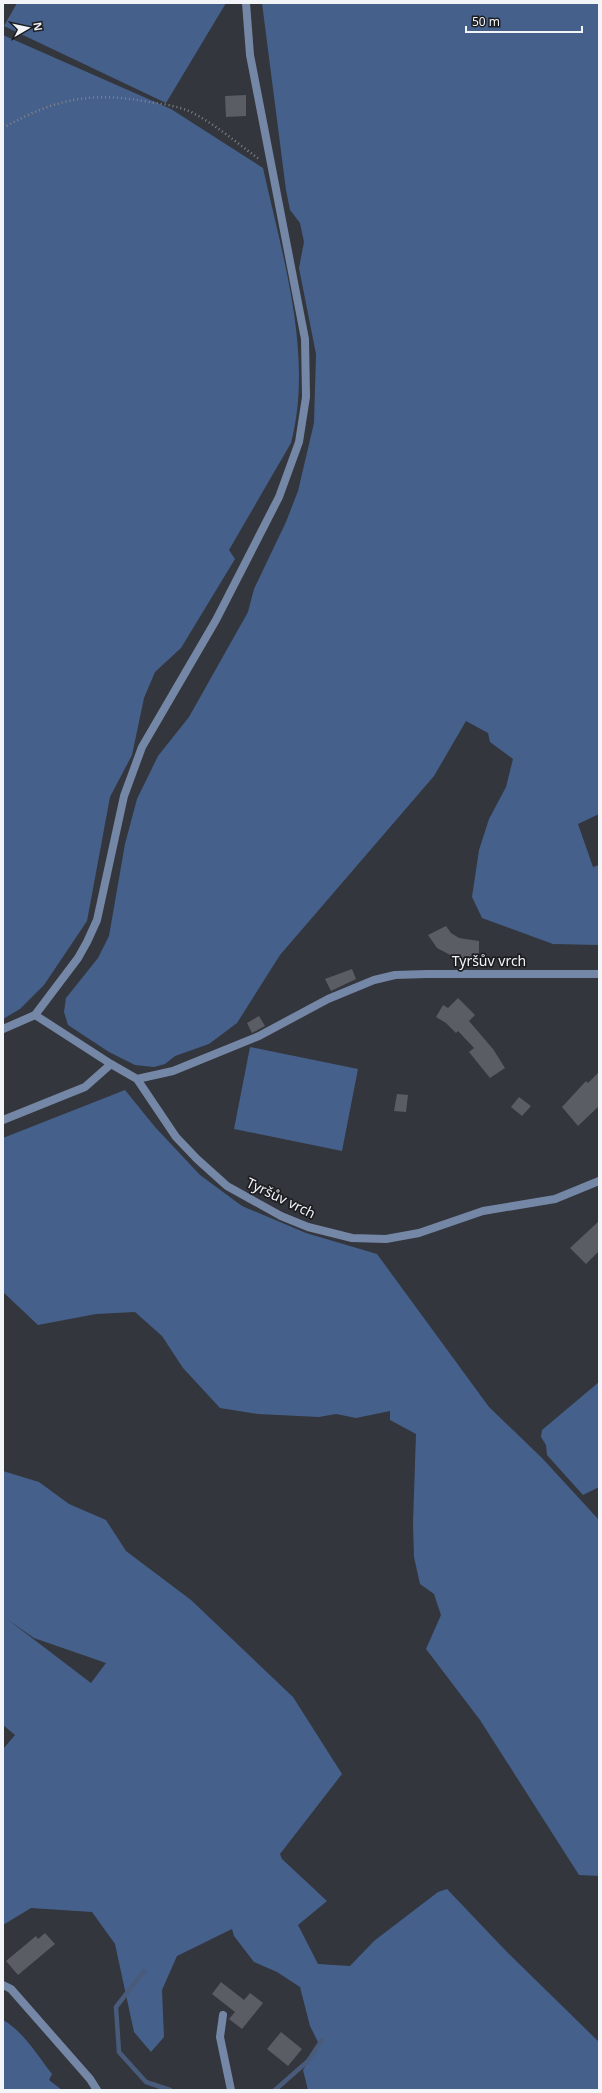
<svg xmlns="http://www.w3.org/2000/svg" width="602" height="2093" viewBox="0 0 602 2093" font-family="'Noto Sans',sans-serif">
  <rect width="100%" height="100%" fill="#33363c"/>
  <path fill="#46608c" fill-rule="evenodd" d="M17 3H226L166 103 4 26Z
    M262 3H599V814L578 824 593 867 599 865V945L553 944 482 918 472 897 479 850 489 819 506 787 513 759 490 742 488 733 466 721 434 776 280 955 237 1023 209 1044 175 1056 165 1064 154 1067 135 1065 109 1052 68 1025 64 1012 66 998 98 958 109 936 125 844 137 799 158 756 189 717 248 612 254 589 286 522 298 491 314 423 316 354 299 268 304 242 300 223 290 210 286 190Z
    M3 35 171 109 263 168C282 255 314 355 291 443L229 550 235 559 181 648 155 672 144 698 132 755 110 797 87 921 44 985 20 1009 3 1019Z
    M250 1047 358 1069 342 1151 234 1129Z
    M125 1090 155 1127 200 1175 242 1206 306 1233 377 1254 489 1407 542 1458 599 1520V1876L579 1875 480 1720 426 1649 441 1615 434 1594 420 1584 414 1557 413 1523 416 1434 390 1420V1411L356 1418 336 1414 319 1417 258 1414 220 1408 183 1368 162 1336 135 1312 96 1314 38 1325 3 1292V1138Z
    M599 1382V1487L583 1495 547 1455 546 1445 541 1437 542 1430Z
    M3 1471 39 1482 69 1504 106 1520 126 1551 191 1600 293 1697 342 1774 280 1854 282 1859 327 1901 298 1925 318 1964 350 1966 374 1941 438 1892 447 1889 506 1951 599 2042V2090H308L303 2070 319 2044 310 2026 300 1987 277 1972 254 1962 234 1936 232 1929 177 1956 162 1990 164 2037 151 2052 134 2032 115 1944 92 1912 31 1908 3 1925V1749L15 1735 3 1725ZM7 1619 34 1638 106 1663 91 1683Z
    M3 2020C23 2031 38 2056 52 2074L49 2080 62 2090H3Z"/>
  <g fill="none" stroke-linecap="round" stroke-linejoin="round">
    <path stroke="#495b7b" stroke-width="4.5" d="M144 1971 116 2007 119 2052 146 2082 170 2090
      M275 2090 308 2061 322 2040"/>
  </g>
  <path fill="#5a5d64" d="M246 95V116L226 117 225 96Z
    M446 926 451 933 459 938 479 941V960L456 958 437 948 428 935Z
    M352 969 356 979 331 991 325 979Z
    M458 998 475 1015 469 1021 493 1049 505 1068 490 1078 469 1052 474 1048 458 1031 456 1033 446 1023 436 1017 443 1005 448 1008Z
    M259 1016 265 1026 252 1033 247 1023Z
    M599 1072V1106L578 1126 562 1107 586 1081 588 1083Z
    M397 1094 408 1095 406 1112 394 1111Z
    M519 1097 531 1106 522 1116 511 1107Z
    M599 1221V1251L586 1264 570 1248Z
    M45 1933 55 1944 18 1975 6 1961 36 1936 38 1939Z
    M221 1982 244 2000 250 1993 263 2003 242 2029 229 2019 235 2012 212 1994Z
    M281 2032 302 2049 288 2066 267 2049Z"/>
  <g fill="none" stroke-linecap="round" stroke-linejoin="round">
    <path stroke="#808388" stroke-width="2.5" stroke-dasharray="1 3" stroke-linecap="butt" d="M3 128C54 99 91 91 149 102 163 104 178 106 191 112 215 124 237 143 259 159"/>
    <path stroke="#7587a6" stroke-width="8" d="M35 1015 111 1064 137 1079 176 1137 197 1159 227 1186 281 1216 308 1227 352 1238 386 1239 419 1233 483 1211 555 1199 599 1181
      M3 1029 35 1015 78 958 87 942 97 920 124 796 142 747 216 620 279 497 299 442 306 397 305 339 250 55 246 3
      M137 1079 173 1071 259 1036 328 999 374 980 395 975 427 974H599
      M3 1120 85 1087 111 1064
      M3 1985 11 1989 90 2079 97 2090
      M223 2015 220 2037 231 2090"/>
  </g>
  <g text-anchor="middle" stroke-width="3.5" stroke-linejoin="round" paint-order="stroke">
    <g font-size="14" fill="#f2f4f8" stroke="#1c1d20">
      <text x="489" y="966">Tyršův vrch</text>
      <text transform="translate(281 1198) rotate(26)" y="5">Tyršův vrch</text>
    </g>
  </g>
  <rect width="602" height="2093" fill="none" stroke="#f2f4f8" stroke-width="8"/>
  <g transform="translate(28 28) rotate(81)" stroke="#1c1d20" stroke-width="3" paint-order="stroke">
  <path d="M0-3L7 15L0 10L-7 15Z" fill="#f2f4f8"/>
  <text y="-6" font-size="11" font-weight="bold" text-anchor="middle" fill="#f2f4f8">N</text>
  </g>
  <path d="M466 26v6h116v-6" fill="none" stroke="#f2f4f8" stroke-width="2"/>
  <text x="472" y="26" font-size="12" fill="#f2f4f8" stroke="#1c1d20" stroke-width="3" paint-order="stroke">50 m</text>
</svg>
